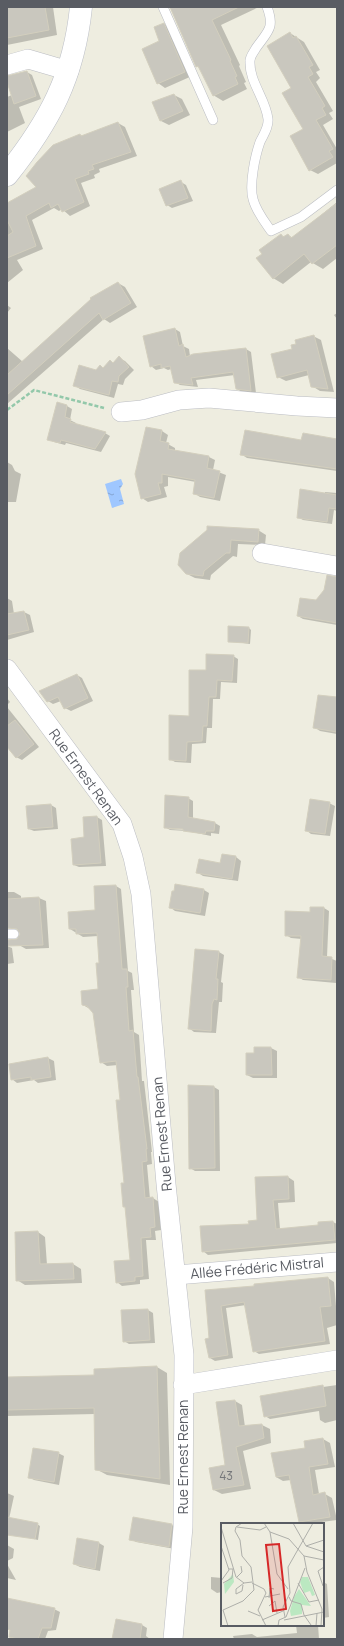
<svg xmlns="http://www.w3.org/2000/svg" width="344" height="1646" viewBox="0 0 344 1646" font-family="Manrope,sans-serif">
  <defs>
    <pattern id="water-ripples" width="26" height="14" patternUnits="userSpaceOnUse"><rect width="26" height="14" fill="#9fc7ff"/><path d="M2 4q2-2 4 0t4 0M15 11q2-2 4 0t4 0" fill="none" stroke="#85a5d2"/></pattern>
  </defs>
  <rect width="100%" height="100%" fill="#eeede0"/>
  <path fill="url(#water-ripples)" d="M121 479 123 484 120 489 124 504 112 508 105 484Z"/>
  <path fill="#0003" fill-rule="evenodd" d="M7 7H53L57 35 7 45Z
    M170 7H259L221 25 240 65 239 66 246 82 244 83 247 89 223 101 213 95 200 68 197 66Z
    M164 24 171 29 192 76 165 88 158 83 161 41Z
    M290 33 304 42 320 70 316 72 320 78 316 82 333 111 329 113 333 119 323 125 337 149V163L318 174 310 170 304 129 292 88Z
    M27 72 32 75 41 99 19 107 25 123 7 132V97L12 95 7 76Z
    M174 95 182 99 190 115 169 125 161 121 154 103Z
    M118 123 125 127 137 156 99 169 100 172 94 175 95 178 81 183 90 206 70 216 62 209 59 211 54 208 32 220 43 249 17 260 23 270 7 283V204L37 187 80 135 83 136Z
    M181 182 186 185 193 201 172 208 167 205Z
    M337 202V258L323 269 311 262 283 284 273 278 281 235 285 237 288 235 293 238Z
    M118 283 125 287 137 307 110 323 104 319 7 404V348L23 362Z
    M7 305 11 308 7 313Z
    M337 313V319L334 315Z
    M175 329 180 332 183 346 189 349 190 356 246 349 251 352 256 393 242 392 237 389 235 375 196 380 198 387 180 385 175 382 171 369 168 370 164 368 156 370 151 366Z
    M313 336 321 340 334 392 320 391 312 386 309 375 286 381 278 377 293 350Z
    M119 358 125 361 134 370 125 379 123 385 118 384 114 398 80 389 74 385 96 371 100 366 104 368 111 362 114 364Z
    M67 406 72 409 70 420 76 423V425L105 433 110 436 101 452 66 443 65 445 54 442 48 439Z
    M162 431 168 435 166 443 175 448V451L209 457 215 460 213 470 226 475 220 501 200 497 194 493 196 482 168 477V486L164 487 167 497 148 502 142 498Z
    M337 440V471L247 458 241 454 302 441Z
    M7 462 12 465 15 471 21 474 16 502H7Z
    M325 492 337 493V511L334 510 332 524 303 520 298 517 325 494Z
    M258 530 266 535 265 545 238 544 237 557 233 556 211 575 210 580 195 578 187 574 180 554Z
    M337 582V625L303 619 298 616Z
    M7 598 12 601 14 614 24 612 30 615 34 632 7 640Z
    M249 628 251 630 250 644 229 641Z
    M233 656 238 659 237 683 221 682 220 699H213L212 728H207L206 743 192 744 191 763 175 762 170 759 190 717 207 671Z
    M77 675 82 678 93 701 71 711 65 708 61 701 53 704 48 701Z
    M7 698 10 702 7 705Z
    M337 698V734L320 731 314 727Z
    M7 707 39 747 22 760 16 757 7 745Z
    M188 798 193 801V819L215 823 220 826 219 834 211 833V836L187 831 170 830 165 827ZM169 827 188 828V830L169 829Z
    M329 803 335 806 330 836 311 834 306 830Z
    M51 805 56 808 58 829 34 831 29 829Z
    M97 817 102 820 106 866 79 867 74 865Z
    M223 855 236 857 241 861 238 881 203 876 197 872 221 864Z
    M116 886 121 889 128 971 132 973 134 990H131L134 1032 139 1035 142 1081H144L152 1152H151L152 1164 147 1165 150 1199 153 1198 159 1202 161 1230 155 1231 156 1240H146L149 1279 140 1280V1284L122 1286 117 1282 131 1261 125 1184 122 1100 118 1065 107 1066 101 1062 94 1012 90 1009 83 1005 99 990 100 964 98 936 83 937 70 929 96 911Z
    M204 890 209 893 205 916 175 911 170 907Z
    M7 892H14L21 896V899L39 898 46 901 49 948 26 949 19 945 21 934 19 929 7 919Z
    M324 908 329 911 327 957 337 961 336 983 303 980 298 977 302 939 291 938 286 935 311 913Z
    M7 946 12 948 14 963 7 964Z
    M219 952 224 955 221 982 223 983 222 1002H219L216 1033 194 1032 189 1028Z
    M255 1048H271L277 1051V1078H253L247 1075 255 1054Z
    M48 1058 54 1061 56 1080 38 1083 34 1080 17 1083 12 1079Z
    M214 1087 219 1090 220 1171H195L190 1168Z
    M288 1177 294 1181 295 1202 278 1203 280 1229 319 1226 333 1222 337 1224V1243L208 1255 203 1251 258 1221Z
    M38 1232 45 1237 47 1265 73 1264 81 1269 82 1283 25 1285 17 1280Z
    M328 1278 334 1282 337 1318V1325L327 1328 330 1344 259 1354 254 1351 246 1305 226 1308 233 1358 215 1361 210 1358 207 1291 255 1287V1285Z
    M148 1310 153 1313 155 1343 129 1344 124 1341Z
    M157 1367 167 1373 170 1485 107 1475 96 1469 95 1414 7 1416V1378L95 1376Z
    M337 1385V1420L325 1423 320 1420 319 1411 270 1419 265 1416 323 1387Z
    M235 1401 242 1405 245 1427 262 1425 270 1429 271 1443 243 1451 251 1489 222 1494 214 1490 211 1468 226 1466Z
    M323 1439 330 1443 335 1467 315 1470 319 1494H325L332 1498 337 1520 306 1524 300 1521 291 1480 283 1481 276 1477 306 1448Z
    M58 1453 64 1456 59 1485 34 1480 29 1477Z
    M7 1493 14 1496 9 1519H7Z
    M37 1524 40 1526 38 1540 21 1536Z
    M172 1525 177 1528 175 1549 136 1542 131 1539Z
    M99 1543 104 1546 100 1571 80 1567 74 1564Z
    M7 1545 14 1549 13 1558 7 1561Z
    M7 1564 16 1580 7 1578Z
    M211 1577 222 1578V1592L217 1593 211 1589Z
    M323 1582 327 1584 329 1617 323 1618Z
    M7 1605 54 1609 60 1612 56 1630 48 1631 45 1639H28L7 1628Z
    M117 1620 142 1625 147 1628 146 1636 150 1639H113Z
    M296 1625H318L319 1639H234L233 1636 252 1634 257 1637 297 1633Z"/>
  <path fill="#c9c7be" stroke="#d3cfbe" d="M7 7H45L49 30 7 38Z
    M170 7H239L212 20 231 60 230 61 237 76 235 77 238 84 213 96 198 66 196 67Z
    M164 23 185 72 157 84 142 49 159 41 154 27Z
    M290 32 293 38 296 36 313 65 309 67 313 74 308 77 325 106 322 108 326 115 316 120 333 149 329 151 333 157 309 171 290 136 303 129 282 93 291 88 267 46Z
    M27 71 36 96 14 104 7 82V76Z
    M174 94 183 111 160 121 152 102Z
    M118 122 131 152 92 165 94 169 88 171 89 174 75 179 84 202 62 212 58 204 51 208 49 203 26 216 36 246 7 258V236L13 232 7 220V203L36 187 26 176 37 162 53 145 80 134 81 136Z
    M181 180 188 198 166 206 159 189Z
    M337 203V245L312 264 304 254 273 279 256 258 262 254 259 250 281 234 283 237 288 234 291 238Z
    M118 282 131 303 103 320 99 313 7 395V375L91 299 90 298Z
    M175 328 179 346 183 344 186 357 193 354 246 348 251 391 236 389 233 372 191 378 193 385 174 383 170 366 161 368V364L150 367 143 336Z
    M314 335 328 389 311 387 307 370 277 378 271 354 292 349 291 345 296 344 295 340Z
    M119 356 129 367 119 376 118 382 112 381 109 395 73 386 79 365 96 370 100 365 103 368 110 360 113 363Z
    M57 402 67 405 65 417 71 419 70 422 106 432 95 449 61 440 60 443 47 440Z
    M146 427 162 430 160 441 169 443 168 449 209 456 207 468 220 471 214 498 193 494 195 480 162 474V483H158L161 494 141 499 135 474Z
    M245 430 301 440 303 433 337 439V469L240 455Z
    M300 489 337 495V509L329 508 327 522 297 518Z
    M207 526 259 529 258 542 231 540 230 553H226L204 571 203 576 186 574 178 565 180 553 207 530Z
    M327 575 337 577V623L297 616 300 598 316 600 324 590Z
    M24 611 29 630 7 635V614Z
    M228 626 249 627 248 643 228 642Z
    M206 654 234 655 232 681 217 680 216 697H209L207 726H203L202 741 187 742 186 761 169 760V715L189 716V670H206Z
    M77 674 88 698 64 709 58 697 47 702 39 691Z
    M318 695 337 697V732L313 728Z
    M15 720 34 744 16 758 7 747V726Z
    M165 795 189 797 188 817 215 822 214 831H206L205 834 183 831V829L164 828Z
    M310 799 330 802 325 834 305 831Z
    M51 804 53 827 28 829 26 806Z
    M97 816 101 863 73 865 71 839 84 837 83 817Z
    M222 854 236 856 232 879 196 873 199 859 220 863Z
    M175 884 204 889 200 913 169 908 172 891H174Z
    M116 885 122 969H127L128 987H126L129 1031 133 1030 137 1077H138L147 1149H146L147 1161 142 1162 145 1198 153 1197 155 1227 150 1228 151 1237 141 1238 143 1276 135 1277V1281L116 1283 114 1261 130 1260 125 1207H123L121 1183H124L116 1100H120L116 1061 100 1063 93 1013 87 1006 82 1005 81 991 98 989 96 963H99L97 933 76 934V929H69L68 912 95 910 94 886Z
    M39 897 43 945 7 946V940L17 939 20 934 17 929 7 928V899Z
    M310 907H324L322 956 332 957 331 980 297 978 301 936H285V911L310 912Z
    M195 949 219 951 216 979H218L217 1000 214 999 212 1004 211 1031 188 1029Z
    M254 1047H271L272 1075H246V1053H254Z
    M48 1057 51 1077 31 1080V1077L11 1080 9 1064Z
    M188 1085 214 1086 215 1168 189 1169Z
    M288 1176 289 1199 273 1200 276 1229 318 1225V1222L333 1221 335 1240 202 1252 200 1226 249 1224 248 1221 257 1220 255 1177Z
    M38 1231 40 1264 73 1263 74 1279 16 1281 15 1232Z
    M328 1277 331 1306 320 1307 325 1341 253 1352 244 1302 221 1306 228 1355 209 1358 205 1339 209 1338 205 1290 254 1286V1284Z
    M148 1309 150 1340 123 1342 121 1310Z
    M157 1366 160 1479 95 1470 94 1408 7 1410V1377L94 1375V1369Z
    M323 1385 326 1406 264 1417 260 1396Z
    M235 1400 239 1426 262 1424 264 1438 236 1447 244 1485 213 1490 209 1468 225 1465 216 1402Z
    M323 1438 328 1464 309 1467 313 1495 325 1492 330 1517 299 1522 289 1475 276 1477 271 1453 305 1448 304 1441Z
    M33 1448 59 1452 54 1482 28 1478Z
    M7 1517 38 1523 35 1539 7 1535Z
    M133 1517 172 1524 169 1547 129 1540Z
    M77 1538 99 1542 95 1569 73 1564Z
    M7 1598 55 1608 51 1628H42L38 1639H18L9 1637 10 1630 7 1629Z
    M116 1619 142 1624 140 1639H112Z"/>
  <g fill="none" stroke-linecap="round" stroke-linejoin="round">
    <g stroke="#bbbdc3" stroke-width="10">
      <path id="lane" d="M163 7 213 120
        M267 7C275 28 268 31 256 48 254 52 250 56 250 61 249 82 266 99 268 119 269 128 263 135 260 142 255 156 249 185 253 199 256 211 264 221 271 231L301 217 337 190
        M7 934H14"/>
    </g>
    <g stroke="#bbbdc3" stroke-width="20">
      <path id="street" d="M7 65 28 59 69 71
        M121 412 142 410 179 400 209 398 297 406 337 408
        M262 553 337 566
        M7 669 122 824 133 857 141 894 166 1184 184 1355 183 1527 173 1639
        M176 1275 337 1262
        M183 1385 337 1360"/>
    </g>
    <g stroke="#bdc0c8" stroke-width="23">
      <path id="secondary" d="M7 175C50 121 74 76 81 7"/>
    </g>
    <path stroke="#93c8aa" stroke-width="2.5" stroke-dasharray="4 2" stroke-linecap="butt" d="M7 410 34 390 104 408"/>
    <use href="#lane" stroke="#fff" stroke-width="9"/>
    <use href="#street" stroke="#fff" stroke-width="19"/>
    <use href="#secondary" stroke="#fff" stroke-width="22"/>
  </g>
  <g text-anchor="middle" stroke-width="3.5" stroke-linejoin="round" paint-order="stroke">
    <g font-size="12" fill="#75777a">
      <text x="226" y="1480">43</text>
    </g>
    <g font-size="14" fill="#595c63" stroke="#fff">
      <text transform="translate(86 777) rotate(54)" y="5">Rue Ernest Renan</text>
      <text transform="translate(162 1134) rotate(-95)" y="5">Rue Ernest Renan</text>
      <text transform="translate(257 1268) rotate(-5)" y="5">Allée Frédéric Mistral</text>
      <text transform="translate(183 1457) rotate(-90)" y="5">Rue Ernest Renan</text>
    </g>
  </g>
  <g transform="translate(221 1523)">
    <rect width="103" height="103" fill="#eeede0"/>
    <path d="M12 51 13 59 4 71 3 61Z" fill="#bbe8c1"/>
    <path d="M78 66 90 83 81 82V91L70 93 69 88 73 74Z" fill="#bbe8c1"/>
    <path d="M81 54H87L94 72 91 73 89 68 83 70 79 59Z" fill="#bbe8c1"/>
    <path fill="none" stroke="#aeafaa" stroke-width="1" d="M43 0 49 9 68 16 83 33 103 37M72 0 85 23 103 29M0 4 15 54 23 60 31 59M16 4 39 7 45 4M49 9 56 51 67 66M0 23 8 47 0 58M85 23 103 17M83 33 86 49 101 86 100 103M16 54 21 49 20 43M2 60 11 55 12 46H8M31 60 43 66 45 70 37 87 45 103M77 60 88 79 98 77M22 62 21 68 15 71V66L23 60M102 63 97 48 103 44M44 74 59 71M68 74 70 78 80 81 83 92 90 102M48 75 49 65 53 66M48 83 54 78 56 90M27 88 39 93M64 94 62 84 69 70 67 44 92 0M65 94 84 45M41 97 62 88M63 97 103 89M7 103 2 87 22 78 33 67 30 44 21 33 19 17 14 8 15 4 21 0M57 103 58 97 65 94M95 103 96 90"/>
    <path fill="#d62828" fill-opacity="0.15" stroke="#d62828" stroke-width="2" d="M58 21 65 86 52 88 45 22Z"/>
    <rect width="103" height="103" fill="none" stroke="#595c63" stroke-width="2"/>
  </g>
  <rect width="344" height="1646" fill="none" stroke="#595c63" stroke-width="16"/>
</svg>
